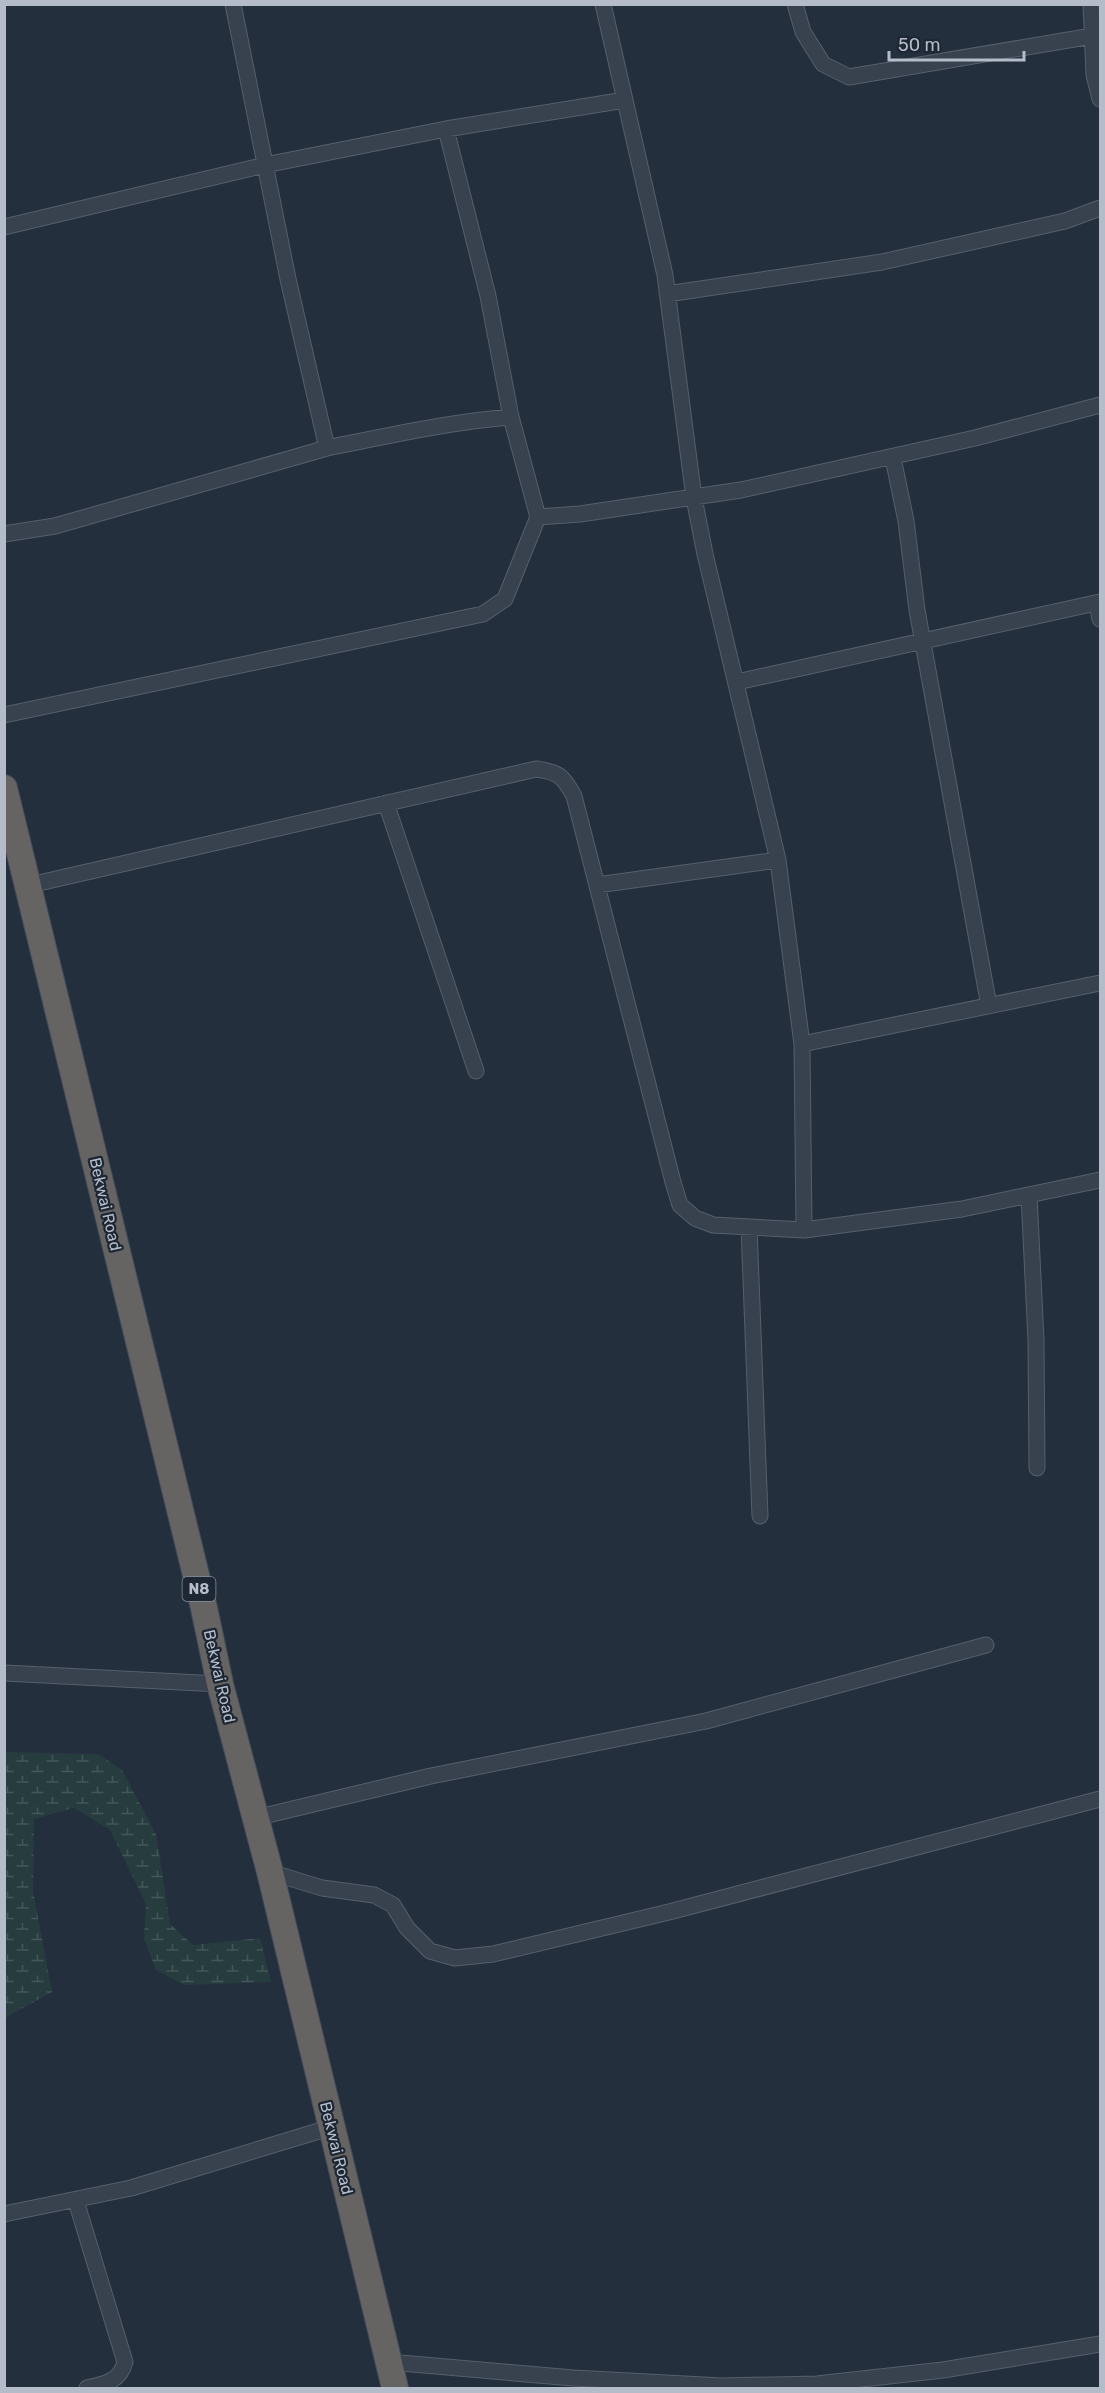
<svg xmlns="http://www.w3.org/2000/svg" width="1105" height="2393" viewBox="0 0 1105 2393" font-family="Rubik,sans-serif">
  <defs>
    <pattern id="wetland-marsh" width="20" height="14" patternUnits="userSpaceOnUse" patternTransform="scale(1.5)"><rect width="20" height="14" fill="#263c3f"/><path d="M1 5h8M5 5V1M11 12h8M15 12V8" fill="none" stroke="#435659"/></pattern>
  </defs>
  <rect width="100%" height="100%" fill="#242f3e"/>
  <path fill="url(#wetland-marsh)" d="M5 1752 98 1754 122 1770 156 1834 170 1924 193 1945 260 1938 271 1982 184 1985 156 1970 144 1939 146 1904 110 1830 74 1808 34 1819 33 1891 52 1992 5 2018Z"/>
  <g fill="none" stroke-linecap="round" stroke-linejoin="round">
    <g stroke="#565f6c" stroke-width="17">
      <path id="minor" d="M233 4 288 279 327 448C388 436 449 422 511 417
        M603 4 665 275 694 498 705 554 778 860 802 1044 804 1230
        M795 4 803 32 823 64 849 77 1092 36
        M1091 4 1094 75 1100 99
        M446 129 488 296 511 417 538 517 580 514 741 490 975 438 1100 405
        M4 227 265 165 446 129 625 100
        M667 294 882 262 1065 221 1100 208
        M893 458 906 521 917 610 989 1006
        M4 534 55 526 327 448
        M1097 603 1100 619
        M737 682 1100 602
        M4 715 483 614 505 599 538 517
        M386 803 476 1071
        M30 885 536 769C559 772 563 776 574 796L673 1182 680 1205 695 1218 713 1225 804 1230 962 1209 1100 1180
        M597 885 778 860
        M802 1044 1100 983
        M1029 1195 1036 1340 1037 1468
        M749 1227 760 1516
        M4 1673 220 1684
        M255 1818 431 1776 706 1721 986 1645
        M270 1872 322 1888 374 1895 393 1905 407 1928 430 1951 455 1958 493 1954 669 1912 1100 1799
        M76 2201 125 2362C120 2382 104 2384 87 2388
        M4 2214 131 2188 332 2127
        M389 2362 573 2378 722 2386 817 2384 943 2370 1100 2344"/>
    </g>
    <g stroke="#434c59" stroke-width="28">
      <path id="trunk" d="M4 788 204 1608 220 1684 270 1872 395 2388"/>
    </g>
    <use href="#minor" stroke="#38414e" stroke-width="15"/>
    <use href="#trunk" stroke="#656462" stroke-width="26"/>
  </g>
  <g text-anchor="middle" stroke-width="4.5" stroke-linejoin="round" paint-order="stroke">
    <rect fill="#1d2633" stroke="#878f9c" stroke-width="1.5" x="182.5" y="1577" width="33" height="24" rx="4.5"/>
    <g font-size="15" font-weight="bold" fill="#b4bcc9">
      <text x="199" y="1594">N8</text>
    </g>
    <g font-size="16" fill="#b4bcc9" stroke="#1d2633">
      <text transform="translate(106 1204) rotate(77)" y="6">Bekwai Road</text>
      <text transform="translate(220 1676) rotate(77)" y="6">Bekwai Road</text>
      <text transform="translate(337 2148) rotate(76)" y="6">Bekwai Road</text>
    </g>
  </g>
  <rect width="1105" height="2393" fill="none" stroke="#b4bcc9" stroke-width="12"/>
  <path d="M889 51v9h135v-9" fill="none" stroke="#b4bcc9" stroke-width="3"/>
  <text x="898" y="51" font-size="18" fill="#b4bcc9" stroke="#1d2633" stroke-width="4.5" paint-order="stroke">50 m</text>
</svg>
